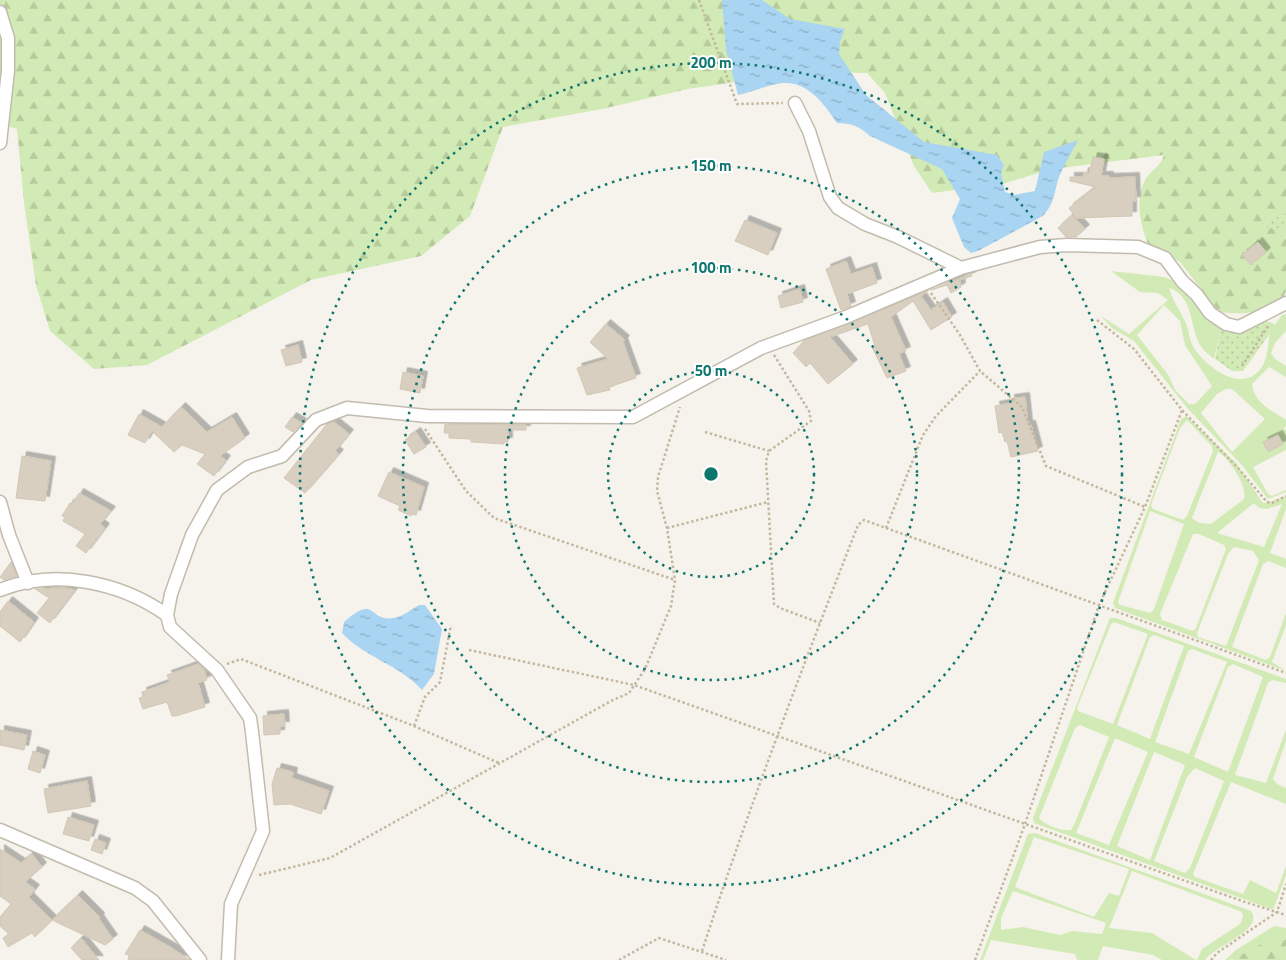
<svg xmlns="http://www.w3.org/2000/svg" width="1286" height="960" viewBox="0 0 1286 960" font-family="'Titillium Web',sans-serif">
  <defs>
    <pattern id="forest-firs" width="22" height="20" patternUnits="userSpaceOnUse" patternTransform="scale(1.25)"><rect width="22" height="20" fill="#d2eab5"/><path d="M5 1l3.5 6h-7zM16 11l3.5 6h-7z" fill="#b6ca9c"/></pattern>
    <pattern id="garden-dots" width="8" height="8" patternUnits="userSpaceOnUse" patternTransform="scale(1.25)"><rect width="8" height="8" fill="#d2eab5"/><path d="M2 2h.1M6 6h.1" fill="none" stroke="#b6ca9c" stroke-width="1.8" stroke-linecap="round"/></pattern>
    <pattern id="water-ripples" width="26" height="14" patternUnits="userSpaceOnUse" patternTransform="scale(1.25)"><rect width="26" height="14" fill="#a9d4f2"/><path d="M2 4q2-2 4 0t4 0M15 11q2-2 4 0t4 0" fill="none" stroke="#8caec5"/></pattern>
    <filter id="shadow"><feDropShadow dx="4.5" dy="-4.5" stdDeviation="0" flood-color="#0004"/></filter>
  </defs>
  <rect width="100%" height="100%" fill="#f6f3ec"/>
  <path fill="#d2eab5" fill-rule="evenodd" d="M1111 271 1164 277 1174 281 1221 327 1214 359C1211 356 1205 352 1202 348 1189 330 1195 296 1169 288 1173 302 1182 313 1187 326 1189 333 1190 342 1194 348 1207 368 1243 395 1262 367 1267 359 1268 347 1269 338 1269 331 1278 321 1282 315L1286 314V331L1275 343 1271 353 1275 359 1286 366V377L1269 367 1252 384C1254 403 1271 410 1286 420V427L1283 428 1286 430V450L1253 467 1268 494 1272 496 1286 490V492L1268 499 1241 464 1188 409 1134 341 1112 328 1101 316 1129 334 1168 300 1158 293 1140 292ZM1164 305 1180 321 1185 345 1212 386 1195 404H1189L1175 390 1169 376 1137 335ZM1226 389H1232L1265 419 1232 452 1201 413 1217 394Z
    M1186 416 1236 463 1263 503 1270 502 1286 496V509L1270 553 1286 559V568L1268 561 1263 564 1232 647 1266 660 1270 657 1286 613V625L1272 662 1286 671 1115 608 1113 603 1181 419ZM1187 420 1212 446 1213 451 1187 516 1183 520 1153 509 1151 505 1180 428ZM1218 452C1229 458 1248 486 1244 499L1211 524 1199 523 1192 518ZM1254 503 1259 508 1267 509 1282 504 1264 547 1217 533ZM1150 511 1184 524 1154 609 1150 613 1120 605 1118 602ZM1193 534H1199L1224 545 1226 549 1196 628 1193 631 1162 620 1160 614ZM1234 547 1253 551 1259 560 1226 646 1198 637 1197 633 1228 554Z
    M1110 618H1116L1286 679V683L1272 680 1268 683 1235 775 1266 783 1286 730V741L1273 779 1277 784 1286 788V804L1231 782 1193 874 1195 877 1243 894 1250 880 1276 893 1286 866V875L1274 908 1271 909 1034 823 1033 818ZM1114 622 1148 634 1113 724 1078 711 1077 708 1111 624ZM1154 635 1184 646 1150 739 1117 725 1150 637ZM1192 649 1227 662 1189 754 1155 742 1188 651ZM1233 664 1263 677 1228 772 1194 757 1228 667ZM1080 725 1109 737 1075 823 1071 830C1062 832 1045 825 1039 818L1075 728ZM1115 738 1148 752 1109 845 1076 833ZM1154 752 1185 765 1150 860 1117 846ZM1195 768 1224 781 1190 868 1185 873 1154 861 1187 777Z
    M1035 833 1251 911C1265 930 1214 946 1205 960H1197L1202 949 1240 924 1243 917 1242 912 1132 871 1109 928 1152 933 1196 960H1162L1153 955 1103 946 1098 960H1077L1075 954 991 940 983 960H980L1028 834ZM1034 837 1129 869 1119 896 1109 893 1094 917 1015 887ZM1013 891 1106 923 1102 934 1072 931 1060 935 1023 927 1001 930V918Z
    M1274 926 1286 928V940C1262 936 1247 960 1225 960L1236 950Z"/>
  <path fill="url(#forest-firs)" d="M0 0H1286V215L1271 218 1258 227 1284 229 1286 239V291L1283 298C1254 314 1252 315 1219 312L1180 262 1166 254 1150 249C1141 228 1134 201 1145 180 1151 170 1161 166 1164 155L1052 169 1002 184 932 193 914 166 885 93 867 73 806 72 688 89 602 109 503 127 470 216 421 256 311 280 147 365 94 369 50 331 36 285 24 203 17 129 0 124Z
    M1281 939 1286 940V960H1232L1267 941Z"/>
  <path fill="url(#garden-dots)" d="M1286 215V239L1284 229 1257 227 1271 218Z
    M1267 321 1276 325 1243 371H1232L1215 359 1221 327 1237 331Z"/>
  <path fill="url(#water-ripples)" d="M722 0H762L790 19 845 29 840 42 839 54 866 95 876 103 924 142 997 155 1004 165 1001 173 1005 192 1014 195 1035 191 1044 152 1078 140C1072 152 1063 166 1058 180 1054 194 1054 204 1043 216L978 251 971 253 964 247 952 218 960 199 942 169 870 136C859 126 851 123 837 123 825 105 808 81 783 83 769 84 753 92 738 95L726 50Z
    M419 605H425L442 629 434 674 422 690C400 665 364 657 342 633L344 622C377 593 367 622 394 618 402 617 412 609 419 605Z"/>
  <path fill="#d8cfc1" stroke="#d3c7b4" filter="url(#shadow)" d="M1093 157 1104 159 1101 176H1109V178L1135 177 1136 201H1132V216L1076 218 1069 208 1096 187 1070 181V177H1083L1084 172 1089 174Z
    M1072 215 1085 229 1076 237H1066L1058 228Z
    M745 220 777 233 768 255 735 241Z
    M1258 242 1266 252 1251 265 1242 255Z
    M846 261 851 274 872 267 877 283 847 294 851 306 841 310 826 269Z
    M971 274 972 276 960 280 961 287 951 293 947 285 931 290Z
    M800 289 803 302 781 308 778 296Z
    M928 291 921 296 931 310 943 302 952 317 931 330 913 301 891 317 906 351 899 354 906 371 887 378 872 347 875 346 868 324 830 337 853 364 828 384 810 363 806 367 793 353 805 340Z
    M606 324 625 340 623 342 636 378 609 387 610 390 587 395 577 368 608 359 590 342Z
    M298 345 302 362 286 366 281 350Z
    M403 372 423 376 420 393 400 389Z
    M1025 397 1028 425H1031L1038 451 1011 457 1007 441 1005 442 1002 432 999 433 995 406 1010 403V399Z
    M181 407 207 432 232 417 245 438 220 456 226 460 214 476 197 464 205 454 182 445 174 452 152 431 145 443 128 435 139 414 162 427Z
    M292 417 302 423 293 432 285 427Z
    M334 422 349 434 335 451 339 454 305 493 284 478 327 424Z
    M445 424 526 425V430H508V442H504V444L471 442V439L449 438V433H444Z
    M416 432 426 447 414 454 405 440Z
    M1278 435 1283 444 1268 452 1263 442Z
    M22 456 51 461 45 501 16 498Z
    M389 472 424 487 416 515 412 514 411 516 398 510 400 506 378 496Z
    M79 493 111 511 100 524 105 528 86 553 76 546 85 534 63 521 65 517 62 516 70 503 72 505Z
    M11 562 17 576 4 580 0 577Z
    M64 588 75 590 50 623 37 613 49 598 35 589Z
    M8 601 34 622 20 642 0 626V612Z
    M198 664 204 669 207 680 198 683 205 707 176 716H172L167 702 143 709 139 698 143 697 142 692 170 682 167 675Z
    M284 714 285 726H280V734L264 735 263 716Z
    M0 730 27 735 24 750 0 745Z
    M33 751 45 755 40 773 28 769Z
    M277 768 293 772 292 778 329 791 321 814 290 804 274 805 272 784Z
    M87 781 91 806 48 813 44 789Z
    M68 817 94 825 89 841 63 834Z
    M95 839 106 843 102 854 91 850Z
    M0 849 21 863 32 854 42 867 25 882 35 889 29 897 52 920 35 937 32 933 8 947 3 938 9 934 0 926V917L11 904 0 896Z
    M78 895 100 917 99 919 113 939 105 945 52 920Z
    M140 930 170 947 190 960H128L129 955 125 954Z
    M81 938 94 954 99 960H82L71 948Z"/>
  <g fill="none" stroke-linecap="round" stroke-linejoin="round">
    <g stroke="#c2bbae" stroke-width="15">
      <path id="minor" d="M0 12 8 38V71L0 143
        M795 103 809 131 830 197 838 208 865 224 898 237 961 268
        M0 502 9 535 28 583
        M0 590C55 568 120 582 167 615
        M0 830 135 888 153 901 200 960
        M228 960 231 904 263 831 252 732 250 718 217 670 170 627 167 615 171 594 192 535 217 490 248 467 282 456 316 420 347 408 427 416 633 417 761 348 846 317 961 268 1040 247 1067 245 1138 247 1165 258 1182 281 1197 295 1210 313 1226 324 1239 327 1286 303"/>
    </g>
    <path stroke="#c4b79f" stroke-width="2.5" stroke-dasharray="2.5 2.5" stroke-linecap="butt" d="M699 0 737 104 783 103
      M931 293 960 335 980 371 1022 407 1046 466 1145 507
      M1097 320 1134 349 1182 410 1238 468 1267 502 1272 503 1286 496
      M774 355 809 411 811 421 769 451 766 461 774 604 780 608 820 623
      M1242 366 1268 326
      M425 429 466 491 494 518 675 580
      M705 432 769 451
      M667 528 768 502
      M886 528 923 435 936 416 980 371
      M469 650 634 685 1242 901 1286 915
      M227 664 241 659 414 726 499 763
      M414 726 425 697 440 682 451 625
      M259 875 330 858 611 701 629 693 645 669 671 606 675 580 667 528 657 491 658 477 680 407
      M702 951C749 807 803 666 858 525L864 520 1286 673
      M619 960 659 938 726 960
      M975 960 1025 824 1099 605 1145 507 1182 410
      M1211 960 1217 953 1277 912 1286 884"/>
    <use href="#minor" stroke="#fff" stroke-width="12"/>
  </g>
  <g fill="none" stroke="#0f766e" stroke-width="2.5" stroke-dasharray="2.5 5">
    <circle cx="711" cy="474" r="103"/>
    <circle cx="711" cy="474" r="206"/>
    <circle cx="711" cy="474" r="308"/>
    <circle cx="711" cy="474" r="411"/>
  </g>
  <circle cx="711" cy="474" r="8" fill="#0f766e" stroke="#fff" stroke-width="2.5"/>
  <g font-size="15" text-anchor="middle" font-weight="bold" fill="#0f766e" stroke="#fff" stroke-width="4" stroke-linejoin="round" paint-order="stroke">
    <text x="711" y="68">200 m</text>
    <text x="711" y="171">150 m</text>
    <text x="711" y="273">100 m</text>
    <text x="711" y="376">50 m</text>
  </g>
</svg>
